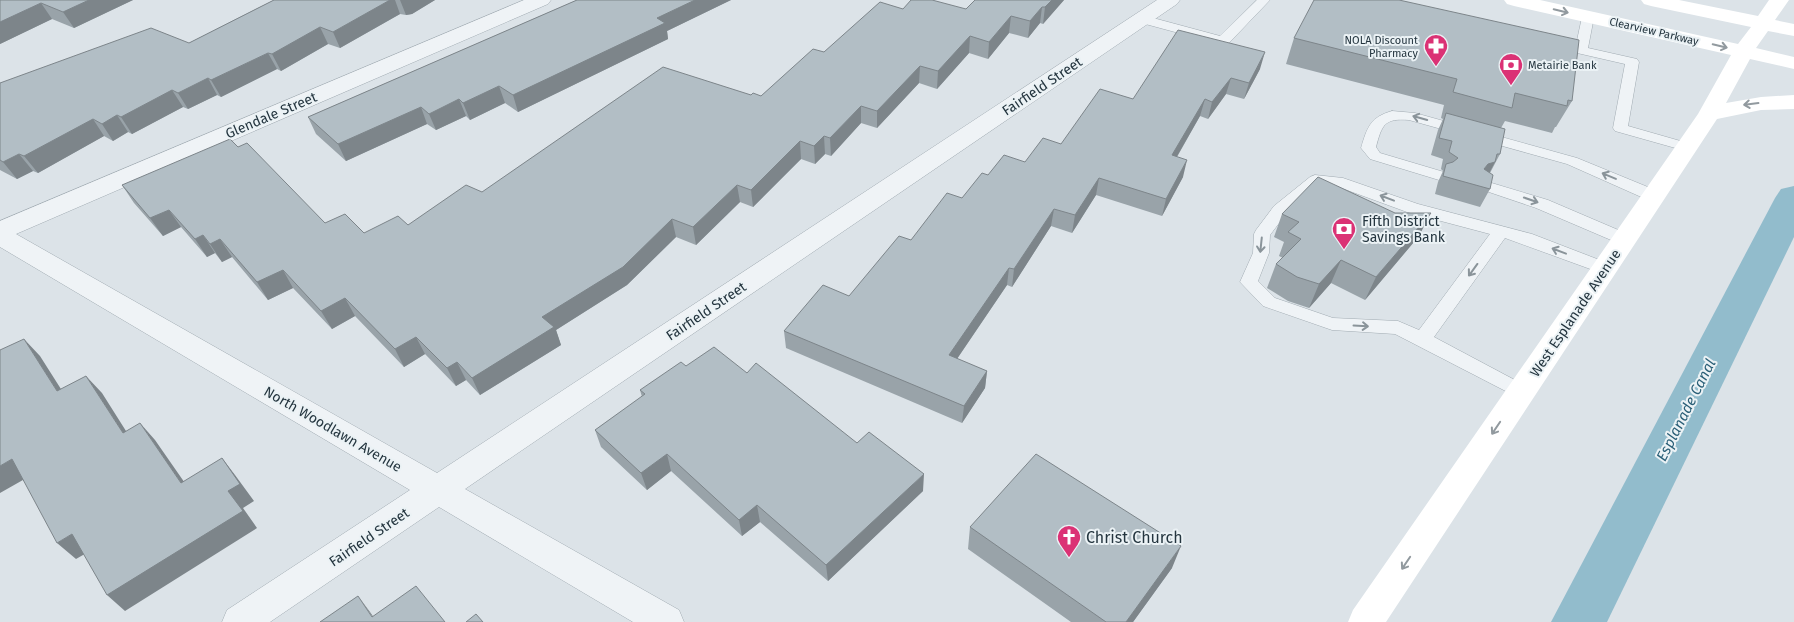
<svg xmlns="http://www.w3.org/2000/svg" width="1794" height="622" viewBox="0 0 1794 622" font-family="'Fira Sans',sans-serif">
  <rect width="100%" height="100%" fill="#dce3e8"/>
  <g fill="none" stroke-linecap="round" stroke-linejoin="round">
    <path fill="#92bccc" fill-rule="evenodd" d="M1794 186V237L1607 622H1551L1775 198 1781 189Z"/>
    <g stroke="#a1abb2" stroke-width="1">
      <path id="lane" d="M1257 0H1270L1228 44 1223 45 1138 22 1136 19 1142 15 1220 36Z
        M1588 13 1594 17 1588 48 1637 59 1639 62 1628 126 1691 144 1693 147 1691 150 1686 151 1615 131 1613 128 1625 64 1551 47 1549 44 1556 40 1576 45 1582 17Z
        M1392 111 1415 113 1577 158 1660 192 1662 196 1660 200H1648L1567 164 1409 120C1384 118 1382 125 1376 147L1380 153 1444 172 1447 175 1444 178 1439 180 1370 159 1361 148C1367 128 1370 117 1392 111Z
        M1315 175 1343 178 1418 204 1532 234 1610 264 1612 268 1610 272 1604 274 1505 238 1434 337 1528 387 1530 392 1528 397 1521 399 1395 334 1332 330 1263 306 1240 282 1253 253 1254 234 1256 230 1274 206 1310 177ZM1319 185 1336 186 1407 212 1490 234 1419 330 1398 321 1333 318 1275 298 1258 281 1269 253 1270 235 1286 214Z
        M1485 181 1548 200 1630 235 1632 239 1630 243 1624 244 1618 243 1536 208 1480 189 1477 186 1480 183Z"/>
    </g>
    <g stroke="#a1abb2" stroke-width="1">
      <path id="street" d="M524 0H551L548 4 16 234 437 473 1157 0H1180L1177 4 465 489 679 610 684 622H633L439 507 270 622H222L227 610 410 490 0 247V221Z"/>
    </g>
    <use href="#lane" fill="#eff3f6" fill-rule="evenodd"/>
    <use href="#street" fill="#eff3f6" fill-rule="evenodd"/>
    <path fill="#fff" fill-rule="evenodd" d="M1504 0H1540L1738 44 1751 27 1651 6 1644 4 1641 0H1679L1758 16 1769 0H1789L1775 20 1794 24V36L1768 31 1756 48 1794 57V69L1750 59 1726 103 1761 97 1794 95V109L1761 110 1717 119 1386 622H1348L1353 610 1698 114 1731 55 1514 6 1507 4Z"/>
  </g>
  <path fill="#99a3a9" d="M0 0H133L74 28 52 19 0 44Z
    M274 0H435L412 14 406 15 400 14 340 48 328 44 281 71 277 69 221 97 217 95 188 109 183 107 132 134 128 132 113 141 104 136 38 173 33 171 17 179 0 170V83L189 43Z
    M577 0H731L667 31 668 39 518 112 505 103 470 120 466 116 436 130 427 124 346 161 316 134 308 117Z
    M975 0H1064L1043 24 1040 23 1028 38 1009 33 988 59 969 53 937 89 919 83 877 128 861 123 831 156 825 154 815 164 801 159 753 207 740 202 696 245 676 237 627 285 556 330 561 345 480 395 466 380 456 386 425 354 404 367 355 316 332 329 293 288 268 300 232 257 222 262 215 253 207 257 181 227 163 236 134 203 122 185 238 147 325 223 364 233 408 225 482 192 751 95 761 96 824 52 903 9H966Z
    M1294 38 1572 101 1556 127H1555L1552 133 1505 121 1501 128 1500 154 1490 173V189L1480 207 1435 194 1438 182 1443 171 1441 169 1443 159 1431 155 1438 130 1443 119 1441 118 1444 105 1286 64Z
    M1260 69 1244 99 1226 94 1208 119 1200 116 1177 157 1183 177 1162 216 1096 195 1072 233 1051 226 1012 287 1007 285 957 359 987 371 985 388 962 423 786 348 784 331 849 296 911 240 962 198 988 175 1025 162 1061 144 1133 99Z
    M1282 214 1419 236 1365 300 1331 283 1309 308 1288 301 1267 288 1276 264 1283 258 1279 256 1284 242 1274 237Z
    M686 366 747 373 857 443 923 491 828 581 760 522 742 536 671 471 647 490 601 447 595 430 642 397 640 390Z
    M970 527 1172 568 1133 622H1071L968 549Z"/>
  <path fill="#7d858a" d="M89 0H133L74 28 63 12Z
    M390 0H395L400 14 340 48 333 32Z
    M400 0H435L412 14 406 15Z
    M695 0H731L667 31 668 39 518 112 513 95 657 18Z
    M1052 0H1064L1043 24 1045 7Z
    M41 3 52 19 0 44V22Z
    M1042 7 1040 23 1028 38 1030 21Z
    M1011 16 1009 33 988 59 989 42Z
    M320 27 328 44 281 71 272 54Z
    M970 36 969 53 937 89 938 71Z
    M1265 52 1260 69 1244 99 1249 83Z
    M268 53 277 69 221 97 211 80Z
    M920 66 919 83 877 128V111Z
    M208 78 217 95 188 109 178 93Z
    M1231 78 1226 94 1208 119 1212 102Z
    M499 86 505 103 470 120 463 103Z
    M172 90 183 107 132 134 121 117Z
    M459 99 466 116 436 130 429 114Z
    M1205 99 1200 116 1168 172 1172 155Z
    M861 106V123L831 156 830 138Z
    M421 107 427 124 346 161 338 144Z
    M117 115 128 132 113 141 102 124Z
    M93 119 104 136 38 173 24 156Z
    M824 136 825 154 815 164 814 146Z
    M800 141 801 159 753 207 751 190Z
    M19 154 33 171 17 179 3 162Z
    M1187 160 1183 177 1162 216 1166 199Z
    M1495 162 1486 179 1479 181 1475 186 1484 169 1488 164Z
    M1099 178 1096 195 1072 233 1075 215Z
    M737 185 740 202 696 245 693 227Z
    M1054 209 1051 226 1012 287 1014 269Z
    M169 210 181 227 163 236 150 218Z
    M1431 213 1419 236 1365 300 1376 277Z
    M672 219 676 237 627 285 556 330 561 345 480 395 472 378 542 317Z
    M203 235 215 253 207 257 195 239Z
    M220 239 232 257 222 262 210 244Z
    M1341 260 1331 283 1309 308 1319 284Z
    M1009 268 1007 285 948 372 949 355Z
    M283 270 293 288 268 300 257 282Z
    M345 298 355 316 332 329 321 311Z
    M416 337 425 354 404 367 395 349Z
    M24 339 40 356 73 408 57 391Z
    M457 362 466 380 456 386 447 368Z
    M987 371 985 388 962 423 964 406Z
    M86 376 102 393 138 450 123 433Z
    M140 423 155 440 196 499 181 483Z
    M667 454 671 471 647 490 641 473Z
    M222 458 235 475 254 501 243 508 257 528 125 611 107 595 228 491Z
    M12 459 30 476 0 493V466Z
    M924 474 923 491 828 581 826 565Z
    M757 505 760 522 742 536 739 520Z
    M72 534 90 551 76 559 57 543Z
    M1181 546 1172 568 1133 622H1126Z
    M358 596 370 612 377 622H376Z"/>
  <path fill="#b2bec5" stroke="#7d858a" d="M0 0H89L63 12 41 3 0 22Z
    M274 0H390L333 32 320 27 272 54 268 53 211 80 208 78 178 93 172 90 121 117 117 115 102 124 93 119 24 156 19 154 3 162 0 160V83L151 28 189 43Z
    M577 0H695L657 18 665 23 513 95 499 86 463 103 459 99 429 114 421 107 338 144 308 117Z
    M911 0H932L966 9 975 0H1052L1045 7H1042L1030 21 1011 16 989 42 970 36 938 71 920 66 877 111 861 106 830 138 824 136 814 146 800 141 751 190 737 185 693 227 672 219 623 267 542 317 554 327 472 378 457 362 447 368 416 337 395 349 345 298 321 311 283 270 257 282 220 239 210 244 203 235 195 239 169 210 150 218 122 185 230 139 238 147 247 143 325 223 345 214 364 233 398 216 408 225 466 185 482 192 663 67 751 95 753 93 761 96 813 49 824 52 880 2 903 9Z
    M1314 0H1399L1579 40 1572 101 1568 100 1567 106 1515 93 1512 108 1453 92 1457 79 1294 38Z
    M1178 30 1265 52 1249 83 1231 78 1212 102 1205 99 1172 155 1187 160 1166 199 1099 178 1075 215 1054 209 1014 269 1009 268 949 355 987 371 964 406 784 331 823 285 849 296 899 236 911 240 947 193 962 198 982 173 988 175 1004 155 1025 162 1043 138 1061 144 1100 89 1133 99Z
    M1446 113 1505 129 1500 154H1497L1495 162 1488 164 1484 169 1493 175 1490 189 1443 176 1446 164 1453 162 1458 158 1449 152 1452 141 1439 138Z
    M1318 177 1395 213H1431L1376 277 1341 260 1319 284 1297 277 1276 264 1301 239 1288 232 1299 222 1282 214Z
    M24 339 57 391 86 376 123 433 140 423 181 483 222 458 240 484 228 491 243 511 107 595 72 534 57 543 12 459 0 466V350Z
    M714 347 747 373 756 363 857 443 869 432 924 474 826 565 757 505 739 520 667 454 641 473 595 430 645 394 640 390 681 362 686 366Z
    M1036 454 1181 546 1126 622H1106L970 527Z
    M416 586 445 622H320L358 596 372 617Z
    M476 614 483 622H466Z"/>
  <defs><path id="oneway-shaft" d="M-6 0H5M1.5-3L5.5 0L1.5 3" fill="none" stroke-width="1.6" stroke-linecap="round" stroke-linejoin="round" transform="scale(1.25)"/></defs>
  <g stroke="#929a9f">
    <use href="#oneway-shaft" transform="translate(1561 11) rotate(13)"/>
    <use href="#oneway-shaft" transform="translate(1720 46) rotate(13)"/>
    <use href="#oneway-shaft" transform="translate(1751 104) rotate(173)"/>
    <use href="#oneway-shaft" transform="translate(1496 428) rotate(124)"/>
    <use href="#oneway-shaft" transform="translate(1406 563) rotate(124)"/>
  </g>
  <g stroke="#8a949a">
    <use href="#oneway-shaft" transform="translate(1420 118) rotate(-164)"/>
    <use href="#oneway-shaft" transform="translate(1609 176) rotate(-157)"/>
    <use href="#oneway-shaft" transform="translate(1387 198) rotate(-159)"/>
    <use href="#oneway-shaft" transform="translate(1531 200) rotate(19)"/>
    <use href="#oneway-shaft" transform="translate(1261 245) rotate(96)"/>
    <use href="#oneway-shaft" transform="translate(1559 251) rotate(-159)"/>
    <use href="#oneway-shaft" transform="translate(1473 270) rotate(126)"/>
    <use href="#oneway-shaft" transform="translate(1361 326) rotate(3)"/>
  </g>
  <defs>
    <g id="pharmacy-pin" transform="scale(1.25)"><path d="M0 17L-7.5 6A9.5 9.5 0 1 1 7.5 6Z" fill="#db3275" stroke="#ebf2f5"/><path d="M-2-6h4v4h4v4h-4v4h-4v-4h-4v-4h4Z" fill="#fff"/></g>
    <g id="bank-pin" transform="scale(1.25)"><path d="M0 17L-7.5 6A9.5 9.5 0 1 1 7.5 6Z" fill="#db3275" stroke="#ebf2f5"/><path d="M-6-4H6V4H-6ZM0-2.3a2.3 2.3 0 1 0 0 4.6a2.3 2.3 0 1 0 0-4.6Z" fill="#fff"/></g>
    <g id="church-pin" transform="scale(1.25)"><path d="M0 17L-7.5 6A9.5 9.5 0 1 1 7.5 6Z" fill="#db3275" stroke="#ebf2f5"/><path d="M-1.2-6h2.4v3.5h3.3v2.4h-3.3V6h-2.4V-.1h-3.3v-2.4h3.3Z" fill="#fff"/></g>
  </defs>
  <g fill-rule="evenodd">
    <use href="#pharmacy-pin" x="1436" y="46"/>
    <use href="#bank-pin" x="1511" y="65"/>
    <use href="#bank-pin" x="1344" y="229"/>
    <use href="#church-pin" x="1069" y="537"/>
  </g>
  <g text-anchor="middle" stroke-width="4" stroke-linejoin="round" paint-order="stroke">
    <g font-size="11" fill="#24353f" stroke="#ebf2f5">
      <text transform="translate(1654 31) rotate(13)" y="4">Clearview Parkway</text>
    </g>
    <g font-size="11" fill="#24353f" stroke="#ebf2f5" text-anchor="end">
      <text x="1418" y="44">NOLA Discount<tspan x="1418" dy="13">Pharmacy</tspan></text>
      <text x="1528" y="69" text-anchor="start">Metairie Bank</text>
    </g>
    <g font-size="14" fill="#24353f" stroke="#ebf2f5">
      <text transform="translate(1042 86) rotate(-34)" y="5">Fairfield Street</text>
      <text transform="translate(271 115) rotate(-23)" y="5">Glendale Street</text>
      <text transform="translate(706 311) rotate(-34)" y="5">Fairfield Street</text>
      <text transform="translate(1575 313) rotate(-56)" y="5">West Esplanade Avenue</text>
      <text transform="translate(333 429) rotate(30)" y="5">North Woodlawn Avenue</text>
      <text transform="translate(369 537) rotate(-34)" y="5">Fairfield Street</text>
    </g>
    <g font-size="14" fill="#24353f" stroke="#ebf2f5" text-anchor="start">
      <text x="1362" y="226">Fifth District<tspan x="1362" dy="16">Savings Bank</tspan></text>
    </g>
    <g font-size="15" font-style="italic" fill="#2a5f77" stroke="#ebf2f5">
      <text transform="translate(1686 410) rotate(-63)" y="5">Esplanade Canal</text>
    </g>
    <g font-size="16" fill="#24353f" stroke="#ebf2f5" text-anchor="start">
      <text x="1086" y="543">Christ Church</text>
    </g>
  </g>
</svg>
